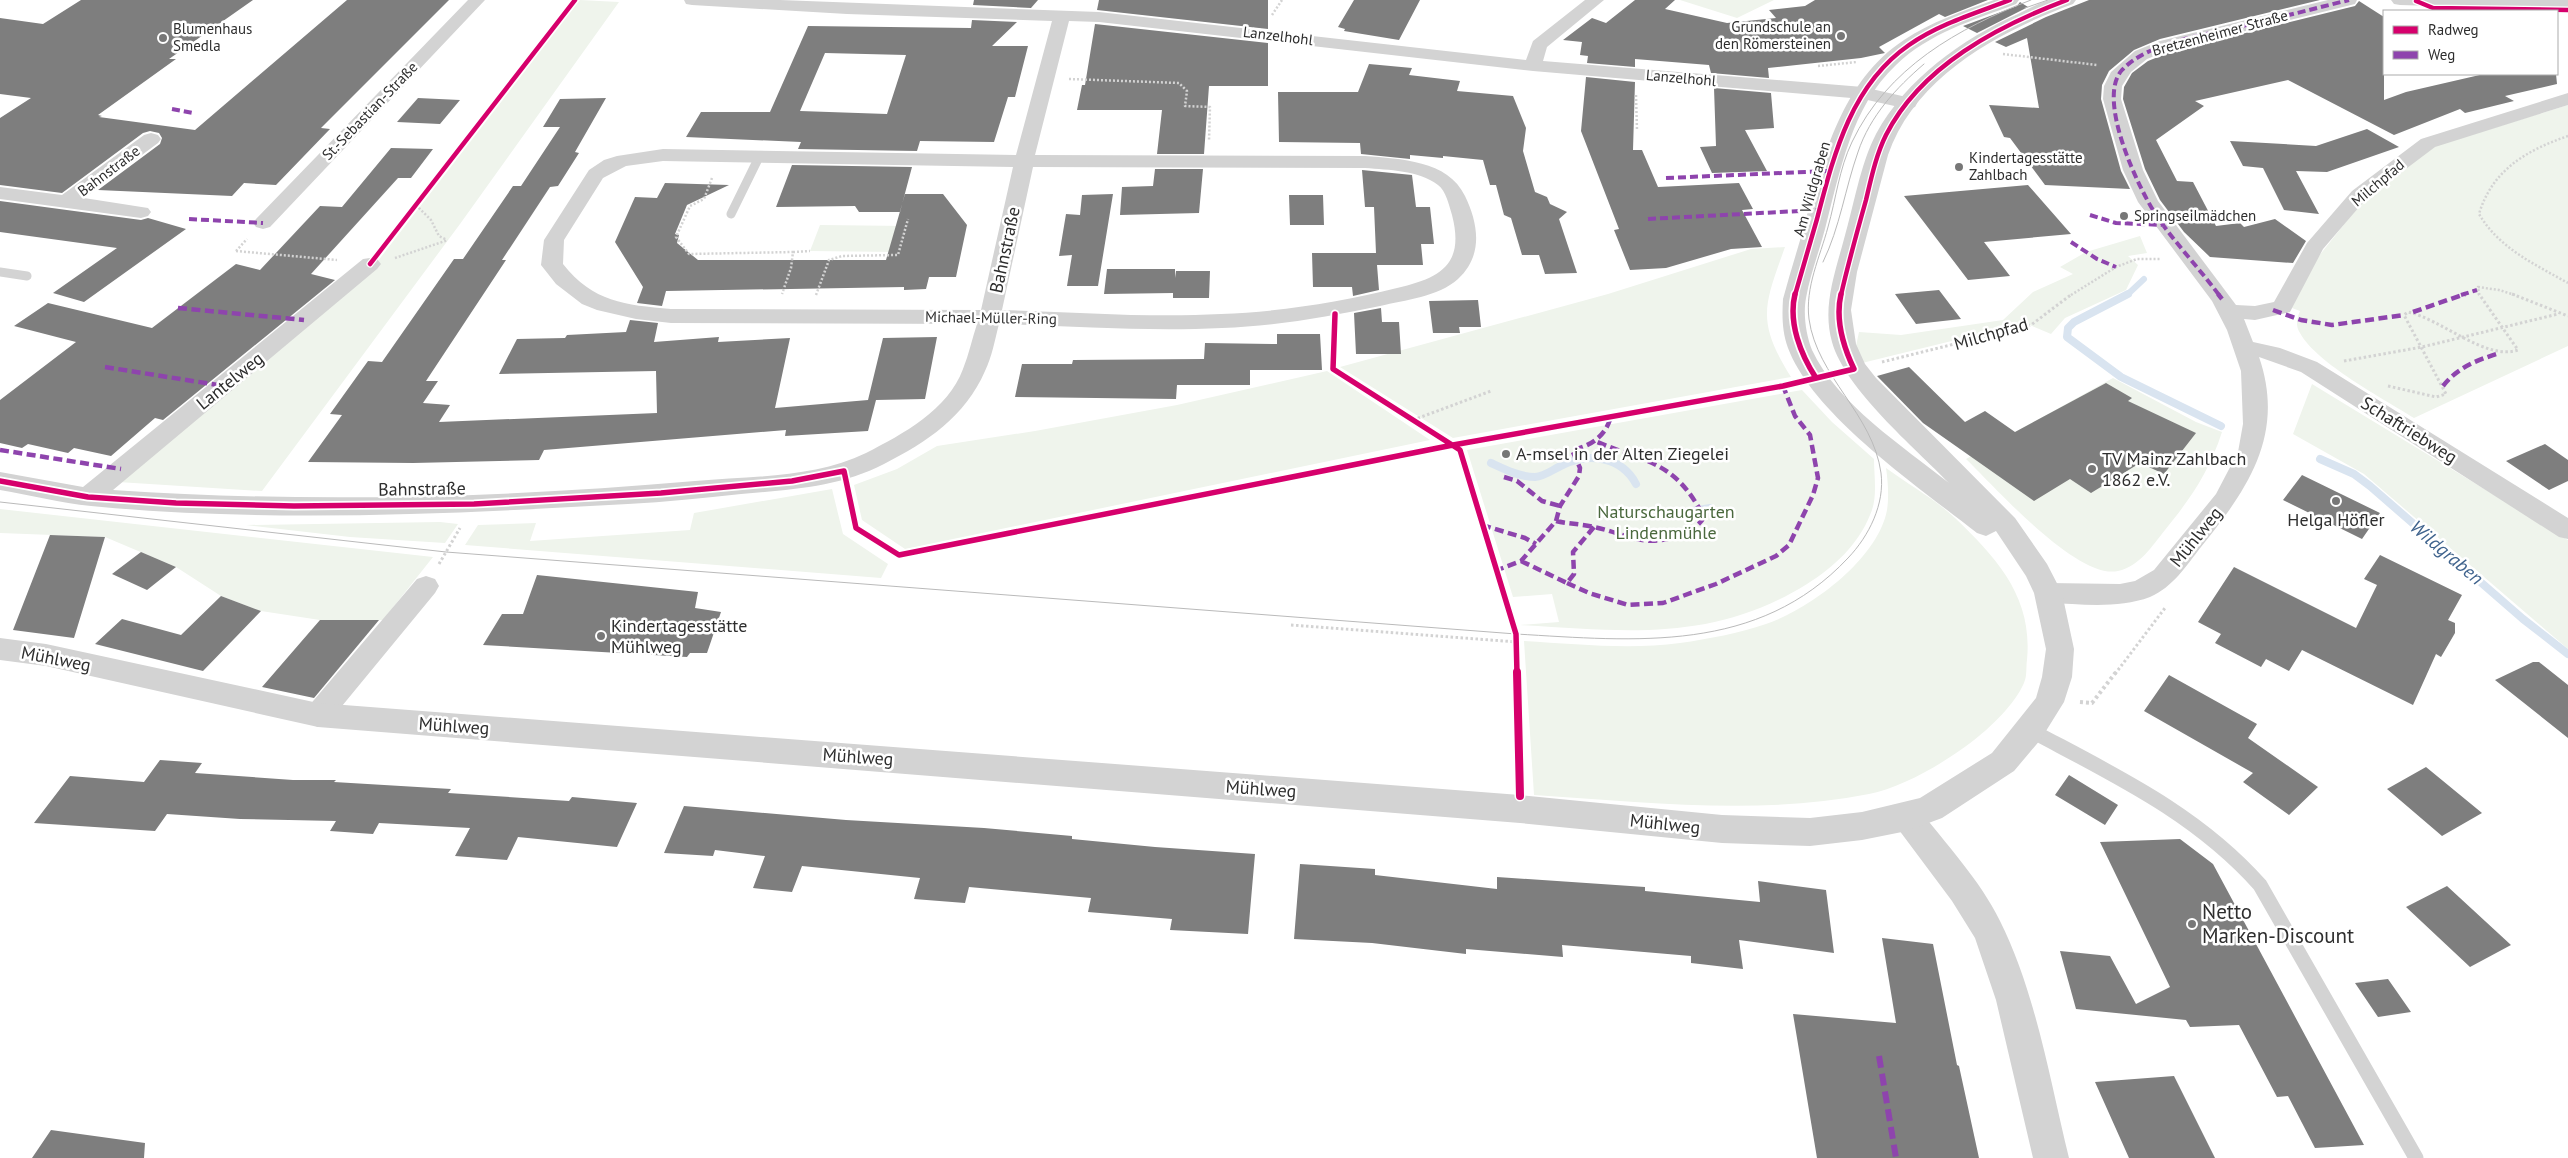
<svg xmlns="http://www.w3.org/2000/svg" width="2568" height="1158" viewBox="0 0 2568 1158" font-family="'PT Sans',sans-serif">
  <rect width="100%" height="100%" fill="#fff"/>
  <path fill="#eff4ec" d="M580 0 619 2 460 224 262 491 118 482 374 266Z
    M1680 0H1774L1737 18Z
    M2568 105V346L2414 418C2384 399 2316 363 2300 333 2295 325 2297 318 2300 311L2292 308 2315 261 2365 198 2435 146Z
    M820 225 907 226 898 252 810 251Z
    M2140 236 2147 253 2128 256 2138 265 2126 290 2065 318 2051 334 2025 323 1862 363 1856 346 1859 332 1901 335 2003 320 2033 292 2073 274 2060 267 2086 252Z
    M1785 247C1764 306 1756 321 1791 377L1453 438 1340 367 1608 294 1751 249Z
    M1327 371 1430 440 905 549 862 520 854 485 897 469 937 446 1035 431 1177 405Z
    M2113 378 2196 422 2222 432C2209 472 2191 498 2165 530 2152 546 2140 566 2118 571 2077 580 1994 486 1966 459Z
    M2312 384 2568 540V649L2364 474 2293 434Z
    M1802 390 1832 422 1874 459C1874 477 1878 498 1870 515 1858 545 1834 567 1807 584 1712 643 1625 631 1520 625L1559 622 1552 594 1513 597 1467 450Z
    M1886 468C1909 485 1935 499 1955 518 1998 559 2033 598 2027 660 2026 666 2027 674 2025 680 2019 699 1994 724 1979 736 1951 759 1905 787 1869 794 1759 816 1646 802 1534 795L1524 641C1576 644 1629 650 1680 643 1709 639 1739 633 1766 624 1810 609 1878 559 1887 510 1889 498 1888 481 1886 468Z
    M832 489 843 534 888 564 881 578 465 545 478 525 536 523 530 541 690 530 694 513Z
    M0 509 433 557 383 620H320L261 611 221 596 176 567 105 537 0 533Z
    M440 522 458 524 445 543 350 537 246 525Z"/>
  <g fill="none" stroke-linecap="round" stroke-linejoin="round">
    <path stroke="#d9e4f0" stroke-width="6" d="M2127 295 2144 279"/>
    <path stroke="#d9e4f0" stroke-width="8" d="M2128 294 2074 322 2068 328 2067 337 2121 377 2221 426
      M2320 459 2354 474 2370 486 2523 619 2568 654
      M1491 463C1504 469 1520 477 1535 477 1546 476 1553 469 1563 465 1589 452 1622 457 1636 484
      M1672 512H1687L1710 508"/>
  </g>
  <path fill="#7e7e7e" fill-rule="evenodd" d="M81 0H253L169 59H176L98 115 102 116 99 117 195 130 347 0H449L321 128 330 129 276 185 244 183 232 196 98 190 160 144 162 138 159 133 150 131 143 133 62 193 0 185V118L31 98 0 94V18L43 24Z
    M974 0H1038L1031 8 973 5Z
    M1099 0H1268V29L1097 10Z
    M1354 0H1420L1399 40 1344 31 1345 29 1338 27Z
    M1635 0H1675L1665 9 1727 23 1776 18 1769 10 1805 6 1815 0H1988L1945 17 1939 14 1879 47 1885 53 1861 58 1768 68 1769 78 1711 73 1709 65 1635 59V67L1587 63 1588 56 1580 55 1582 42 1563 40 1592 18 1606 23Z
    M2089 0H2320L2160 39 2134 50 2109 71 2102 85 2101 99 2121 171 2130 189 2045 185 2010 138 2004 137 1989 105 2039 108 2027 38 2006 47 1995 42 2046 17Z
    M2359 1 2384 17V100L2406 92 2484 74H2556L2557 84 2505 96 2514 101 2465 113 2460 109 2394 135 2288 80 2195 101 2204 106 2156 140 2177 181 2193 182 2216 226 2240 223 2244 227 2275 219 2306 241 2293 263 2210 257 2184 232 2160 200 2145 169 2123 99 2124 87 2132 73 2148 61 2173 51 2355 6Z
    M2020 2 2028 7 1977 33 1963 26 2017 6Z
    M972 20 1017 22 992 46H1028L1015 97H1008L994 142 920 141 917 151 798 149 801 142 686 137 701 112H770L808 26 971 28ZM825 53 906 55 887 114 800 111Z
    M1095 24 1268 43V86H1209L1204 154H1157L1162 110H1077L1082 85H1085Z
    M1369 64 1412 68 1409 75 1460 81 1457 91 1513 96 1526 128 1523 151 1535 192 1547 197 1550 204 1567 212 1559 219 1577 273 1545 274 1539 255H1522L1511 218 1504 215 1496 185H1490L1483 160 1443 156V158L1410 155V159L1361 154 1360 143 1279 142 1278 92H1358Z
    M1586 77 1635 82 1633 150H1642L1658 187 1739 183 1753 209 1742 210 1762 247 1731 249 1666 268 1630 270 1614 230 1619 229 1581 131Z
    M1714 88 1771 93 1774 128 1745 130 1767 171 1712 173 1700 147 1716 146Z
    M418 98 460 100 440 124 397 122Z
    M606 98 575 152 579 153 558 186 550 187 502 260H506L426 381H438L423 403 450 405 439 422 657 413 656 371 499 374 517 339 565 338 567 335 626 332 630 320 658 323 654 342 719 337 718 342 790 338 775 408 868 400 883 338 937 337 925 399 876 400 868 431 785 436 786 430 544 450 539 460 413 463 308 462 342 415 330 414 368 361 382 362 454 259H463L513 186H521L560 127H543L560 99Z
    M2367 129 2399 147 2327 172 2296 171 2319 214 2284 210 2263 168 2243 166 2230 141 2316 146Z
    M391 148 433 149 411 178H398L311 274 335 280 163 420 155 418 111 456 74 448 68 453 28 444 22 448 0 443V400L76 342 14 326 48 303 152 328 236 264 260 270 320 206 342 207Z
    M792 165 912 167 900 212H859L855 206 776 207Z
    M1155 169H1203L1199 213 1120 215 1122 187 1153 186Z
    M1362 170 1412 175 1416 207H1430L1434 244H1421L1423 265H1377L1379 290 1353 296 1352 287H1313L1312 253H1376L1374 207H1365Z
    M665 183 729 185 687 205 675 234 679 235 677 243 698 260H886L905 194H943L967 225 956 277H929L926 289 904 290V287L666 291 662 306 637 303 643 287 615 242 635 197 657 198Z
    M2028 185 2071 234 1984 242 2010 276 1968 280 1904 196Z
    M1113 194 1098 286H1067L1072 255 1059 256 1066 214 1080 215 1082 195Z
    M1289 195H1323L1324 225H1290Z
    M0 201 141 220 148 218 186 229 84 302 53 293 117 248 0 232Z
    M1107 269H1175V278L1176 271H1210L1209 298H1173V293L1104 294Z
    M1939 290 1961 319 1916 324 1895 294Z
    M1478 300 1481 327H1459L1460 333H1433L1429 301Z
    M1381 308 1382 322H1399L1401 354H1356L1354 313Z
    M1277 334H1320L1322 370H1250V385H1177L1176 399 1015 397 1022 364H1072L1073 360 1204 359 1205 343 1277 344Z
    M1909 367 1965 422 1985 411 2015 432 2106 383 2132 398 2128 401 2196 433 2164 474 2140 463 2091 493 2070 479 2034 501 1923 423 1877 376Z
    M2545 444 2568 460V481L2549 490 2506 461Z
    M2302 475 2380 513 2362 539 2283 500Z
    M50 535 105 537 74 638 13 630Z
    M141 552 176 567 147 590 112 574Z
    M2380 555 2462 595 2448 620 2455 623V633L2441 657 2436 654 2413 705 2302 650 2289 671 2266 659 2261 667 2215 643 2221 634 2198 622 2234 567 2356 628 2377 585 2364 579Z
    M537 575 698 592 695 608 721 612 707 653H690L687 657 483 645 502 614H523Z
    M221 596 261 611 203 671 95 644 122 619 181 635Z
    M320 620H379L314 698 262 687Z
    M2533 662H2539L2568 685V738L2495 680Z
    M2169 675 2257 724 2248 738 2318 787 2289 815 2243 782 2253 773 2144 711Z
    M160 760 202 763 195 773 293 780H336L334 782 451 789 448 793 569 801 572 797 637 803 617 847 518 837 507 860 455 856 470 828 379 823 373 834 330 831 336 821 240 819 167 814 155 831 34 823 70 776 144 782Z
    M2426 767 2482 813 2442 836 2387 789Z
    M2069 775 2118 805 2105 825 2055 795Z
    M684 806 846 820 984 828 1072 836V839L1155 847 1255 854 1248 934 1170 930 1172 919 1088 912 1091 898 969 887 965 903 914 899 920 878 802 866 792 892 753 888 765 856 715 850 713 856 664 853Z
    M2180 839 2213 864 2364 1145 2315 1148 2288 1096 2277 1097 2239 1025 2190 1027 2186 1020 2076 1009 2060 951 2110 956 2136 1004 2170 987 2100 842Z
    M1300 864 1375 869V875L1497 889V877L1645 887V891L1760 902 1758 881 1826 890 1834 953 1739 940 1743 969 1691 963V956L1562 945 1563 957 1466 949V954L1372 943 1294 939Z
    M2447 886 2511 945 2470 967 2406 907Z
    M1882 938 1933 944 1957 1065 1959 1066 1979 1158H1817L1793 1014 1896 1023Z
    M2388 979 2411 1012 2378 1017 2355 983Z
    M2174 1076 2215 1158H2129L2095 1082Z
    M51 1130 145 1143 144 1158H32Z"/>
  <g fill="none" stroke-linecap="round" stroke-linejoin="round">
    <path stroke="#d3d3d3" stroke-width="2.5" stroke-dasharray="2 2" stroke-linecap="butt" d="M1272 15 1282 0
      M2003 54 2097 65
      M1818 66 1857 62
      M1069 79 1179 83 1187 91 1185 106 1210 107 1209 141
      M1636 95 1637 130
      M2568 136C2527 150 2492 170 2479 214 2499 248 2534 264 2568 283
      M712 178 704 199 690 206 676 237 689 254 793 252 791 268 782 294
      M416 205 431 220 439 236 447 240
      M236 251 337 260
      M236 251 247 239
      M793 252 810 251
      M395 258 448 240
      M816 295 829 260 842 256 898 255 908 219
      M2071 295 2116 267 2137 259H2161
      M2479 295 2478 287 2499 290 2515 295"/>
    <path stroke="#d3d3d3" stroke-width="3" stroke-dasharray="2.5 2.5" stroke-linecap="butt" d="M2512 294 2568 316
      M2344 361 2422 347 2558 314
      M1882 362 2031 325 2072 294
      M2388 386 2436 397 2446 394 2404 315 2408 312C2441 319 2486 361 2518 350L2479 294
      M1413 420 1491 391
      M439 564 460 528
      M1291 625 1517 642
      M2115 674 2165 608"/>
    <path stroke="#d3d3d3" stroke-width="4" stroke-dasharray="3 3" stroke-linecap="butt" d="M2080 702 2092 703 2116 672"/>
    <path stroke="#d3d3d3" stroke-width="9" d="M731 214 759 157
      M0 272 27 276"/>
    <path stroke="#d3d3d3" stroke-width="15" d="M2030 730C2114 775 2196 813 2260 885L2416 1158"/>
    <path fill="#d3d3d3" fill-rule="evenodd" d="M468 0H485L270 227 263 229 256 227 253 223 256 219Z
      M684 0H780L1099 12 1526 60 1533 41 1585 0H1604L1547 47 1543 61 1863 87 1915 99 1917 103 1915 107 1908 109 1863 99 1533 71 1099 22 1069 21 1035 155 1365 156C1400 159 1448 160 1465 196 1479 225 1483 256 1458 279 1438 297 1405 300 1380 306 1328 317 1275 326 1222 328 1148 332 1073 326 999 324 995 339 992 357 985 371 965 417 927 442 884 464 840 487 789 490 741 494 703 498 666 502 628 504 450 514 269 523 91 506 61 503 30 495 0 490V472L83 487 363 259 370 258 377 259 381 264 377 269 113 490C306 503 502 498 695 481 751 476 815 478 866 453 903 434 948 410 963 369 969 354 972 339 977 324L671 323 636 319 597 310 582 304 556 284 541 265 544 240 589 170 604 160 617 156 663 149 1016 155 1052 21 847 14 692 5 686 4ZM663 161 1013 167 981 310 671 309C625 305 593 302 563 264L564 240 603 178 626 166ZM1033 167 1365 168C1389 170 1418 170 1438 185 1446 191 1449 205 1452 215 1465 265 1440 278 1397 288 1340 302 1280 312 1221 314 1149 318 1075 312 1002 310Z
      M2328 0H2357L2355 4 2172 49 2147 59 2131 72 2122 86 2121 99 2143 170 2158 201 2236 305 2255 306 2274 302 2307 243 2352 191 2421 139 2568 93V105L2435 147 2366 199 2323 249 2290 312 2255 320 2244 319 2253 342 2280 348 2317 362 2568 518V539L2559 537 2301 372 2259 357C2286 435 2247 490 2201 547 2186 566 2173 587 2150 597 2118 609 2081 604 2048 603L2039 600 2035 593 2039 586 2048 583 2120 584 2135 581 2154 570 2216 494 2238 452 2243 424 2241 371 2227 330 2212 301 2138 202 2123 170 2103 99 2104 86 2111 72 2135 51 2160 41Z
      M151 133 158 135 161 139 158 143 84 198 148 208 151 212 148 216 141 218 0 199V187L62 195 144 135Z
      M426 576 435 579 439 586 435 593 328 723 318 727 308 723 304 715 308 707 417 579Z
      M1907 804 1918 808C1946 844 1980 880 2000 921 2036 993 2050 1081 2069 1158H2033L1996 1000 1975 938 1952 901 1896 826 1892 817 1896 808Z"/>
    <path fill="#d3d3d3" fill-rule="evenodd" d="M1994 0H2019L2016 4C1974 20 1929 33 1896 65 1851 107 1840 172 1825 229 1819 252 1810 275 1806 298 1803 314 1806 335 1812 350 1837 404 1904 447 1949 483 1915 448 1845 389 1832 342 1822 307 1835 273 1844 239 1854 205 1860 165 1876 134 1906 79 1962 39 2018 14 2028 9 2039 3 2049 0 2057 0 2068 0 2076 0L2073 4C2000 31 1915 76 1888 155L1857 272 1851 310 1856 344 1865 364 1876 378 2015 518 2047 564 2062 593 2074 649 2072 677 2064 702 2041 739 2014 771 1942 818 1907 831 1862 840 1810 846 1722 843 1520 823 318 727 46 666 0 660V638L46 644 318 703 1520 795 1722 815 1810 818 1862 812 1920 798 1992 753 2036 698 2042 677 2046 649 2034 593 2026 576 1996 531 1986 536 1977 533C1920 488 1813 415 1788 348 1782 332 1782 315 1783 299 1790 273 1798 248 1805 223 1824 155 1842 81 1904 40 1931 22 1963 11 1994 0Z
      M2391 0H2568V7L2539 9 2400 5 2394 4Z"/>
    <path stroke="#bababa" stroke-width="1" d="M2025 8 2048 0
      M1823 262C1840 227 1845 189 1858 152 1870 116 1896 88 1924 64
      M0 502 446 552 1516 634C1636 641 1758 654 1848 558 1869 536 1885 504 1881 473 1873 414 1817 377 1809 319 1805 287 1820 257 1828 227 1836 199 1839 169 1852 142 1887 68 1958 28 2031 0"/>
    <path stroke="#8e44ad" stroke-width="4" stroke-dasharray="8 4" stroke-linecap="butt" d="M172 109 193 113
      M1666 178 1828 171
      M2090 215 2116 223 2165 225
      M189 219 263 223
      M1648 219 1818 210
      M2071 242 2097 259 2116 267
      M2219 295C2199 268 2175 243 2156 215 2138 187 2096 99 2122 70 2148 42 2206 35 2242 26 2278 18 2313 9 2349 0
      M2461 295 2477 290"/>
    <path stroke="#8e44ad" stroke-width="4.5" stroke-dasharray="9 4.5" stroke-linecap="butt" d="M2218 294 2222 299
      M178 308 304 320
      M2273 310 2301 320 2332 325 2404 315
      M2413 312 2465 294
      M105 367 224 386
      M2443 386C2458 367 2477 360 2500 353
      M0 450 121 469
      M1504 477 1517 481 1542 501 1560 506
      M1556 521C1569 524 1582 524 1594 527 1627 534 1645 549 1680 535 1690 531 1699 526 1704 517 1674 460 1649 464 1595 441
      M1482 525 1525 538 1536 544
      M1521 561 1567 583 1574 574 1573 552 1594 527
      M1495 571 1521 561 1556 521 1560 506 1579 476 1580 468 1572 450C1591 446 1606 436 1611 416
      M1567 583 1589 593 1628 605 1663 603 1716 584 1776 556 1789 545 1813 495 1818 478 1810 435 1795 416 1783 386"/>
    <path stroke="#8e44ad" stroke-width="6" stroke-dasharray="12 6" stroke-linecap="butt" d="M1879 1056 1896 1158"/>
    <g stroke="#fff" stroke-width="7">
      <path id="cycleway-far2" d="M2416 1 2433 8 2568 10
        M370 264 575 0
        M1795 295C1802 270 1810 244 1817 219 1834 154 1851 85 1909 45 1939 24 1976 13 2010 0
        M1841 295C1848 264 1857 232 1866 200 1871 179 1876 155 1886 135 1921 66 1998 26 2067 0"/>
    </g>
    <g stroke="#fff" stroke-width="9">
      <path id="cycleway-far1" d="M1795 294C1788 323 1801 355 1816 378
        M1335 314 1333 369 1460 450 1516 634 1517 674
        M0 481 88 497 176 503 294 506 474 504 661 493 792 481 844 471 856 528 899 555 1453 445 1783 386 1854 369C1843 346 1835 320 1841 294"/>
    </g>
    <g stroke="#fff" stroke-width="11">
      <path id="cycleway" d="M1517 672 1520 796"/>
    </g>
    <use href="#cycleway-far2" stroke="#d6006c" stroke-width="4.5"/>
    <use href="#cycleway-far1" stroke="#d6006c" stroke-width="5.5"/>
    <use href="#cycleway" stroke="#d6006c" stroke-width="8"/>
  </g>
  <g fill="#777" stroke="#fff" stroke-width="2">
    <circle cx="1841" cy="36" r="5"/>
    <circle cx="163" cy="38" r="5"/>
    <circle cx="1959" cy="167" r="5"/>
    <circle cx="2124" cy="216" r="5"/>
    <circle cx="1506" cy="454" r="5"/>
    <circle cx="2092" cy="469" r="5"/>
    <circle cx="2336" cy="501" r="5"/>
    <circle cx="601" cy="636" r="5"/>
    <circle cx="2192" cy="924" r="5"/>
  </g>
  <g text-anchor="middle" stroke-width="5" stroke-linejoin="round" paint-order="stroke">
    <g font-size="15" fill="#2e2e2e" stroke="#fff" text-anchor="start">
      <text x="1831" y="32" text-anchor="end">Grundschule an<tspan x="1831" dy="17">den Römersteinen</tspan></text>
      <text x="173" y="34">Blumenhaus<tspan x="173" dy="17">Smedla</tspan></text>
      <text x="1969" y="163">Kindertagesstätte<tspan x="1969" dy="17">Zahlbach</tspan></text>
      <text x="2134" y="221">Springseilmädchen</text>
    </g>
    <g font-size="15" fill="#2e2e2e" stroke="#fff">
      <text transform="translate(2220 33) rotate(-15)" y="5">Bretzenheimer Straße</text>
      <text transform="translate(1278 36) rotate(7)" y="5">Lanzelhohl</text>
      <text transform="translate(1681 78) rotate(5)" y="5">Lanzelhohl</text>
      <text transform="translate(370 111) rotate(-46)" y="5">St.-Sebastian-Straße</text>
      <text transform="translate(109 171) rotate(-37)" y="5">Bahnstraße</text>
      <text transform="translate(2378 183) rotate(-40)" y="5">Milchpfad</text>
      <text transform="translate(1812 189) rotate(-74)" y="5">Am Wildgraben</text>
      <text transform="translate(991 318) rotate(1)" y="5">Michael-Müller-Ring</text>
    </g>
    <g font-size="18" fill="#2e2e2e" stroke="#fff">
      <text transform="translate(1005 250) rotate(-78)" y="6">Bahnstraße</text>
      <text transform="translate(1991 334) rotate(-16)" y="6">Milchpfad</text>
      <text transform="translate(230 381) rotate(-39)" y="6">Lantelweg</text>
      <text transform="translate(2409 430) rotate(32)" y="6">Schaftriebweg</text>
      <text transform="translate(422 489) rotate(-1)" y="6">Bahnstraße</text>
      <text transform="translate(2196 537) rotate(-51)" y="6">Mühlweg</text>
      <text transform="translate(56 659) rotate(11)" y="6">Mühlweg</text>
      <text transform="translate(454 726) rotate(4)" y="6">Mühlweg</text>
      <text transform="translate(858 757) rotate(4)" y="6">Mühlweg</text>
      <text transform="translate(1261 789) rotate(4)" y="6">Mühlweg</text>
      <text transform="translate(1665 824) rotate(6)" y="6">Mühlweg</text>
    </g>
    <g font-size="18" fill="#2e2e2e" stroke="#fff" text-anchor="start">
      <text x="1516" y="460">A-msel in der Alten Ziegelei</text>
      <text x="2102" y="465">TV Mainz Zahlbach<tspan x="2102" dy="21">1862 e.V.</tspan></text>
      <text x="2336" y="526" text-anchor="middle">Helga Höfler</text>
      <text x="611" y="632">Kindertagesstätte<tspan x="611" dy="21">Mühlweg</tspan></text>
    </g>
    <g font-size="18" fill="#4a683d" stroke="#fff">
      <text x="1666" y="518">Naturschaugarten<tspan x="1666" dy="21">Lindenmühle</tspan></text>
    </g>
    <g font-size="19" font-style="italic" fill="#3f638d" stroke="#fff">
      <text transform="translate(2447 552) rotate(40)" y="7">Wildgraben</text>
    </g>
    <g font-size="21" fill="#2e2e2e" stroke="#fff" text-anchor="start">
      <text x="2202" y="919">Netto<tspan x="2202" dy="24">Marken-Discount</tspan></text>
    </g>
  </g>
  <rect x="2383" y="10" width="175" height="65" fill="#ffffff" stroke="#ababab"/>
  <rect x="2393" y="26" width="25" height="8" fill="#d6006c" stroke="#ababab"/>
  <text x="2428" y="35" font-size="15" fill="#2e2e2e">Radweg</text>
  <rect x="2393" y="51" width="25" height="8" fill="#8e44ad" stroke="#ababab"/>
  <text x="2428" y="60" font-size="15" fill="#2e2e2e">Weg</text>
</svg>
